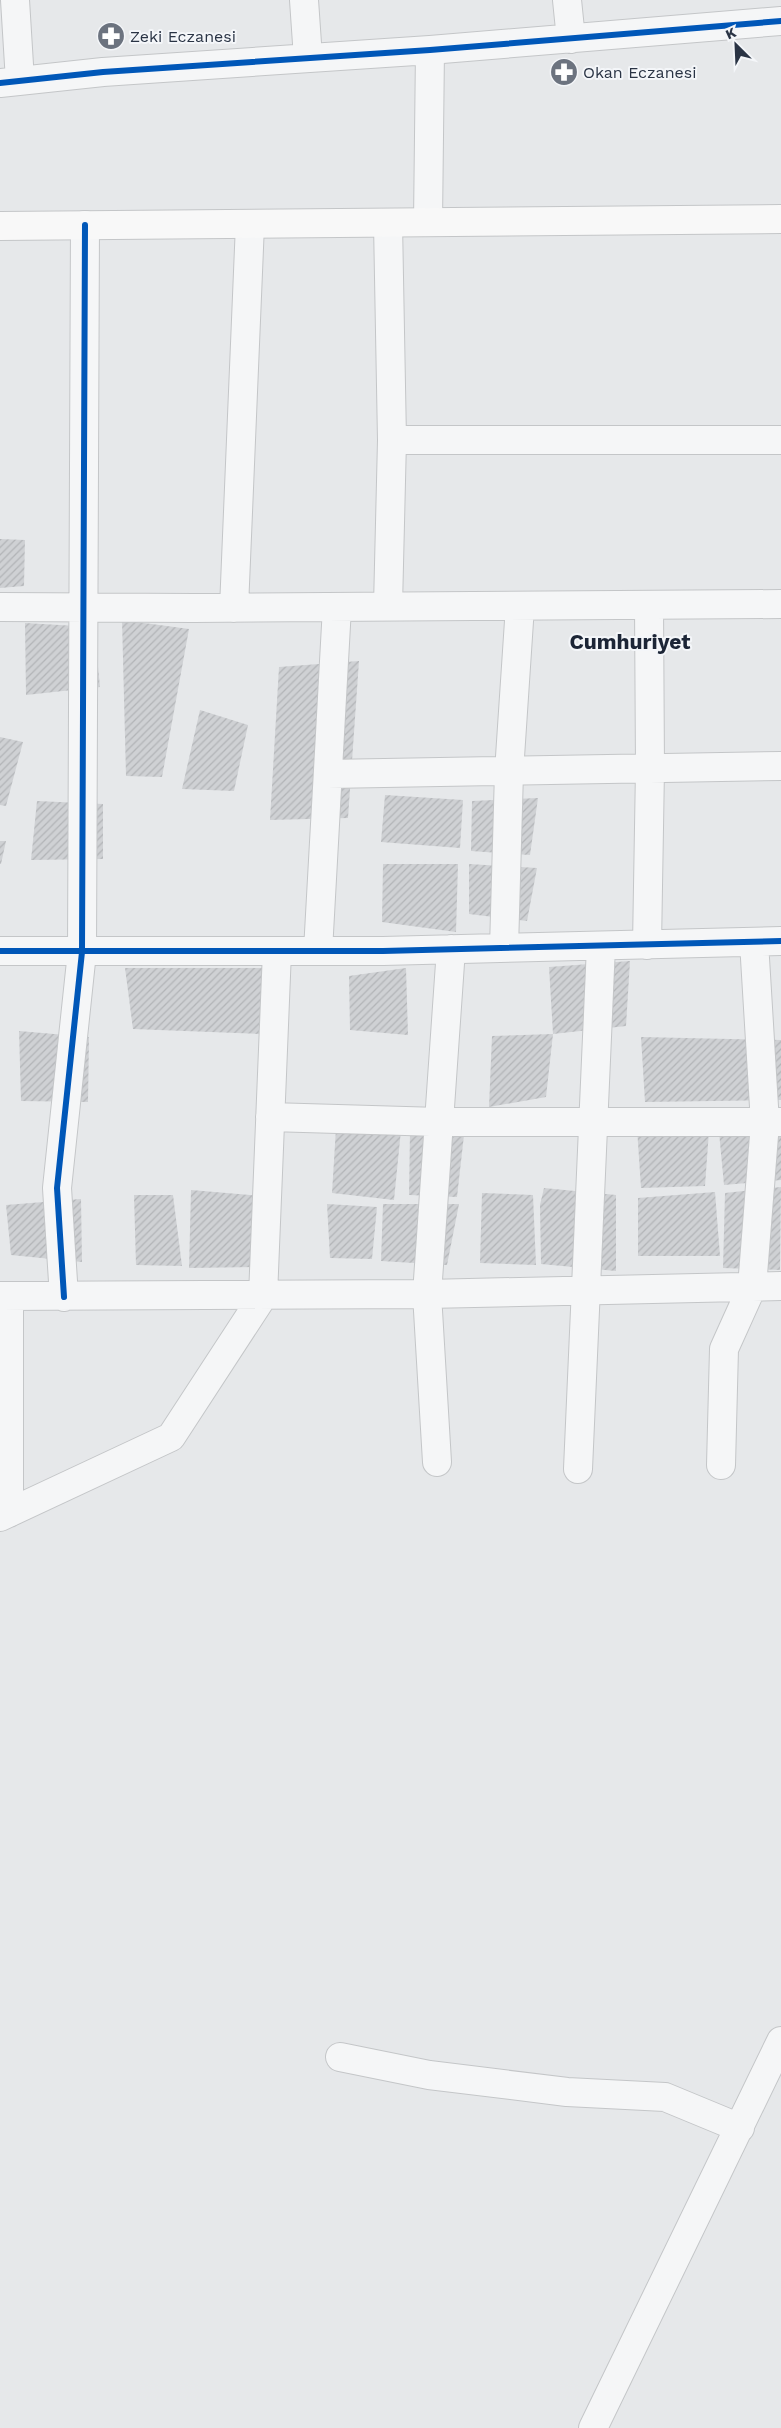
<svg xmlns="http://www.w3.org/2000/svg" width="781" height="2428" viewBox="0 0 781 2428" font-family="'Work Sans',sans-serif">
  <defs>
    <pattern id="building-hatch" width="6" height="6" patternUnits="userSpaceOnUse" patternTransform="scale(1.25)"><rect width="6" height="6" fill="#cfd1d4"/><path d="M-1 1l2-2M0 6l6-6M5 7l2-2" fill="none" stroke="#b2b4b7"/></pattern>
  </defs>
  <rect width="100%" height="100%" fill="#e6e8ea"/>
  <path fill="url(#building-hatch)" d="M0 539 25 540 24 586 0 588Z
    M122 620 189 629 162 777 126 776Z
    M25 623 94 627 100 687 26 695Z
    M359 661 348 818 270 820 279 667Z
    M200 710 248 725 234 791 182 789Z
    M0 737 23 742 6 806 0 805Z
    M385 795 463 800 460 848 381 842Z
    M538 798 530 855 471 851 472 801Z
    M37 801 103 804V859L31 860Z
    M0 841H6L1 864H0Z
    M383 864H458L456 932 382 922Z
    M469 864 537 868 527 921 469 914Z
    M630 961 626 1026 553 1034 549 967Z
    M125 968H291L287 1035 133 1029Z
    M406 968 408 1035 350 1030 349 976Z
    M19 1031 89 1037 88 1102 21 1101Z
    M553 1034 546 1097 489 1107 492 1036Z
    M641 1037 781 1040V1100L645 1102Z
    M465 1126 457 1197 409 1195 410 1131Z
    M336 1128 401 1130 394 1200 332 1193Z
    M637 1128 709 1131 705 1186 641 1188Z
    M781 1129V1180L724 1185 719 1132Z
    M781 1187 780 1270 723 1268 725 1193Z
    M544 1188 616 1195V1271L541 1264 540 1205Z
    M191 1190 262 1196 258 1267 189 1268Z
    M715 1192 720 1256H638V1198Z
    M482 1193 533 1195 536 1265 480 1263Z
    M134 1195H173L182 1266 136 1265Z
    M81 1199 82 1262 11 1255 6 1205Z
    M327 1204 377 1207 372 1259 330 1258Z
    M383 1204H459L447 1265 381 1261Z"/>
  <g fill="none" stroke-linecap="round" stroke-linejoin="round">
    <g stroke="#c4c6c8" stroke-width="30">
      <path id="street" d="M15 0 20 81
        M304 0 308 58
        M567 0 571 39
        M0 83 103 72 430 50 781 21
        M428 222 430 50
        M392 440H781
        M388 606 392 440 388 223
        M0 607 194 608 781 604
        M234 608 250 224
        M328 774 781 766
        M647 945 650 769 649 605
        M504 948 509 772 520 606
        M0 951H383L781 941
        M318 951 337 607
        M270 1117 439 1122H781
        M0 1296 427 1294 781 1286
        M9 1296V1513
        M64 1297 57 1188 82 952 85 225
        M437 1462 427 1294 451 949
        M721 1465 724 1349 752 1287 765 1123 754 942
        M578 1469 601 946
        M0 1517 171 1437 263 1296 277 951
        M340 2057 429 2075 567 2092 665 2097 740 2128
        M593 2428 781 2041"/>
    </g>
    <g stroke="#c4c6c8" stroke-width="30">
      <path id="secondary" d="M0 226 781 219"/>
    </g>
    <use href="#street" stroke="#f5f6f7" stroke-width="28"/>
    <use href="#secondary" stroke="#f8f8f8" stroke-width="28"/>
    <g stroke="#f4f6f9" stroke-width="9">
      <path id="cycleway" d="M0 83 103 72 430 50 781 21
        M0 951H383L781 941
        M64 1297 57 1188 82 952 85 225"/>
    </g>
    <use href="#cycleway" stroke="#0057b8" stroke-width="6"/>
  </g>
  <defs>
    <g id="pharmacy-disc" transform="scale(1.4375)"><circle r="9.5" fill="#6c737f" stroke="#f4f6f9"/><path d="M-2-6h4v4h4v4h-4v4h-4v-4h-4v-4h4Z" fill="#fff"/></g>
  </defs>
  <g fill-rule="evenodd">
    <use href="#pharmacy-disc" x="111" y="36"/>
    <use href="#pharmacy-disc" x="564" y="72"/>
  </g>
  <g text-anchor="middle" stroke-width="4" stroke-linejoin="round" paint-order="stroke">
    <g font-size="16" fill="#2a3445" stroke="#f4f6f9" text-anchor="start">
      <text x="130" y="42">Zeki Eczanesi</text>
      <text x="583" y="78">Okan Eczanesi</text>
    </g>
    <g font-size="21" font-weight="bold" fill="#1c2536" stroke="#f4f6f9">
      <text x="630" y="649">Cumhuriyet</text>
    </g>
  </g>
  <g transform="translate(736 45) rotate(336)" stroke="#f4f6f9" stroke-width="4" paint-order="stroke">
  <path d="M0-4L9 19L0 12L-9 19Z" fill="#2a3445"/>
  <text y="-8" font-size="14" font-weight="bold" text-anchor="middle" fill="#2a3445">K</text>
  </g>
</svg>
